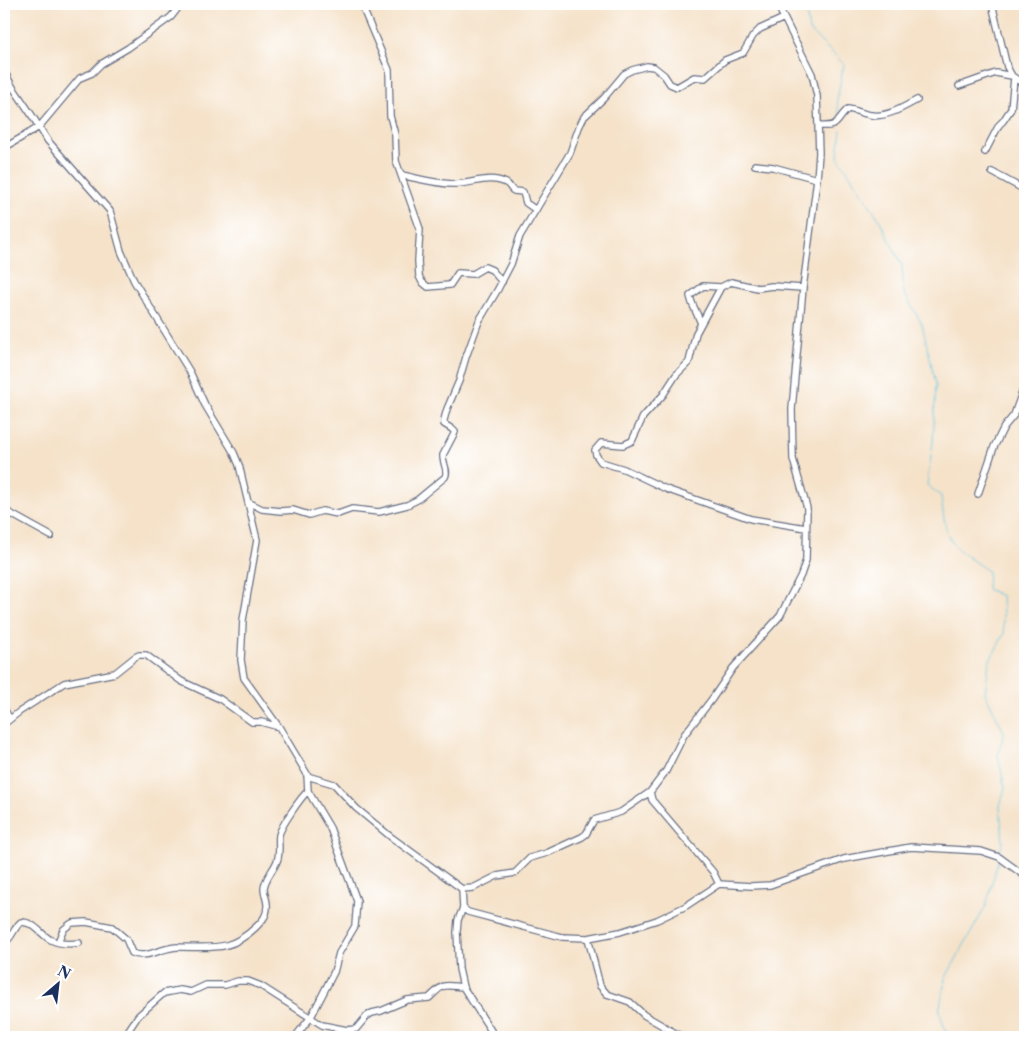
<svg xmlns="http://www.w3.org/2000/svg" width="1029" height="1041" viewBox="0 0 1029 1041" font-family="'Libre Caslon Text',serif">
  <rect width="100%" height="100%" fill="#fff"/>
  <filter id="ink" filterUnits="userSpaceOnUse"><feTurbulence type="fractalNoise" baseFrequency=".02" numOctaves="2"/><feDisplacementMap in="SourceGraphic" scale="10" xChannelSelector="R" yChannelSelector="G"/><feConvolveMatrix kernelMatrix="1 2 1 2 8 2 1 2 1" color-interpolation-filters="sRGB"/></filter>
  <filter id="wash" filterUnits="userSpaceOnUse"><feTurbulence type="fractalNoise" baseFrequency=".0096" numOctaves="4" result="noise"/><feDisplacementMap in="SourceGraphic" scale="20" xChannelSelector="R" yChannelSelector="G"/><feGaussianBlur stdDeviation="1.12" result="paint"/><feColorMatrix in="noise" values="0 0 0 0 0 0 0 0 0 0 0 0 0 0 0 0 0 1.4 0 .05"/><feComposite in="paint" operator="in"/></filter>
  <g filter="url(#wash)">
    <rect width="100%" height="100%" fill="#f5e2c9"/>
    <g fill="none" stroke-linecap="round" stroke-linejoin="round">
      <path stroke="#62c3e0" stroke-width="1" d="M805 4 809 30 844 64 837 99 839 115
        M841 130 838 157 879 219 902 265 904 293 922 324 936 384 933 442 927 485 941 496C943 510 944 533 954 545 963 555 977 563 988 571L987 589 1002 596 1004 634 989 662 985 693 1004 732 998 756 1005 788 1000 806 1003 842 999 854
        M948 1037 939 1011 946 977 986 906 998 861"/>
    </g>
  </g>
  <g filter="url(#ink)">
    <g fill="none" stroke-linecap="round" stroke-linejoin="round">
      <g stroke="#676e83" stroke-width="8">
        <path id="minor" d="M361 4 389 70 390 116 395 135 396 161 420 229 418 261 419 276 422 282 428 287 450 285 458 273 473 274 485 267 492 270 502 282
          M992 4 1007 67 1012 76 1025 85
          M4 71 12 86 31 114 48 141 110 211 121 251 134 281 190 372 205 405 234 453 239 465 257 540 243 620 241 660 244 678 279 727 307 774 308 791 330 828 357 901 355 926 339 953 334 972 311 1017 295 1037
          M959 86 996 73 1012 76
          M818 126C841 127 833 123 848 109 856 110 863 114 871 115 886 118 904 107 917 100
          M4 148 39 127 80 78 92 73 101 64 128 48 171 17 181 4
          M985 152 999 125 1003 121 1011 109 1014 78
          M755 165 773 167 817 179
          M992 172 1025 190
          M402 175C418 179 435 183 452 184 471 185 488 174 506 183 510 185 510 189 514 191L523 192 526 203 536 210
          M803 288 772 286 758 288 731 282 721 287 696 333 689 362 676 375 663 395 643 417 632 441 623 445 601 443 595 450 596 455 601 462 624 469 666 489 751 519 806 528
          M701 323 692 303 690 296 703 286 721 287
          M978 494 994 447 1004 427 1014 415 1025 384
          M248 502 262 509 281 511 293 510 309 515 322 511 338 514 352 509 379 512 407 505 417 500 445 477C449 470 442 463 443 455L455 432 452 429 444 424V420L447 409 459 381 466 357 479 321 498 289 511 264 520 236 570 153 579 127 584 117 604 98 624 74 632 70 647 66 654 67 664 75 670 84 677 87 694 77 705 78 725 60 743 53 753 36 760 29 784 18
          M4 510 51 536
          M4 709 10 719
          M4 724 19 712 64 683 115 673 135 657 139 655H146L181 681 220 699 252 722H261L279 727
          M307 776 334 784 356 808 391 837 462 889 473 888 497 876 515 873 530 858 547 853 582 837 586 834 594 820 621 812 650 792 666 771 684 735 712 699 733 668 780 616 801 575 806 560 807 508 793 459 792 409 803 288 817 179 819 153 817 96 812 74 777 4
          M650 792 652 800 713 872 719 884
          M462 889 463 908 468 912 562 937 588 938 620 932 657 920 686 906 719 884 751 886 770 885 844 859 911 847 981 851 999 857 1025 876
          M463 908 458 920 457 932 459 969 463 987 495 1037
          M588 938 600 986 607 994 630 1002 644 1015 682 1037
          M58 942 63 930 69 925 72 923 86 922 112 927 126 939 132 953C147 960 164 946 179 947 213 947 230 952 256 927 262 921 267 916 267 907 268 901 264 895 264 889 264 878 276 868 278 858 280 850 278 842 279 835 281 826 301 797 308 791
          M4 943C12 939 14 927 21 922 35 922 40 934 51 940 59 944 71 944 79 943
          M124 1037 138 1016 164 993 180 990 191 992 206 985H225L238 981H248L261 986 322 1025 347 1030 356 1029 367 1016 372 1013 381 1011 407 1000 429 998C445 983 441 985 463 987"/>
      </g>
      <use href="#minor" stroke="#fff" stroke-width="5.5"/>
    </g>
  </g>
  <rect width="1029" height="1041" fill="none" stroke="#fff" stroke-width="20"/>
  <g transform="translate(58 984) rotate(28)" stroke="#ffffff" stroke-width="4" paint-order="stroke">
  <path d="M0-4L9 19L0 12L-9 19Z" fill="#1b2f5e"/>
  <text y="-8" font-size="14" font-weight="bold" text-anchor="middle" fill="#1b2f5e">N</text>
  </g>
</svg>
